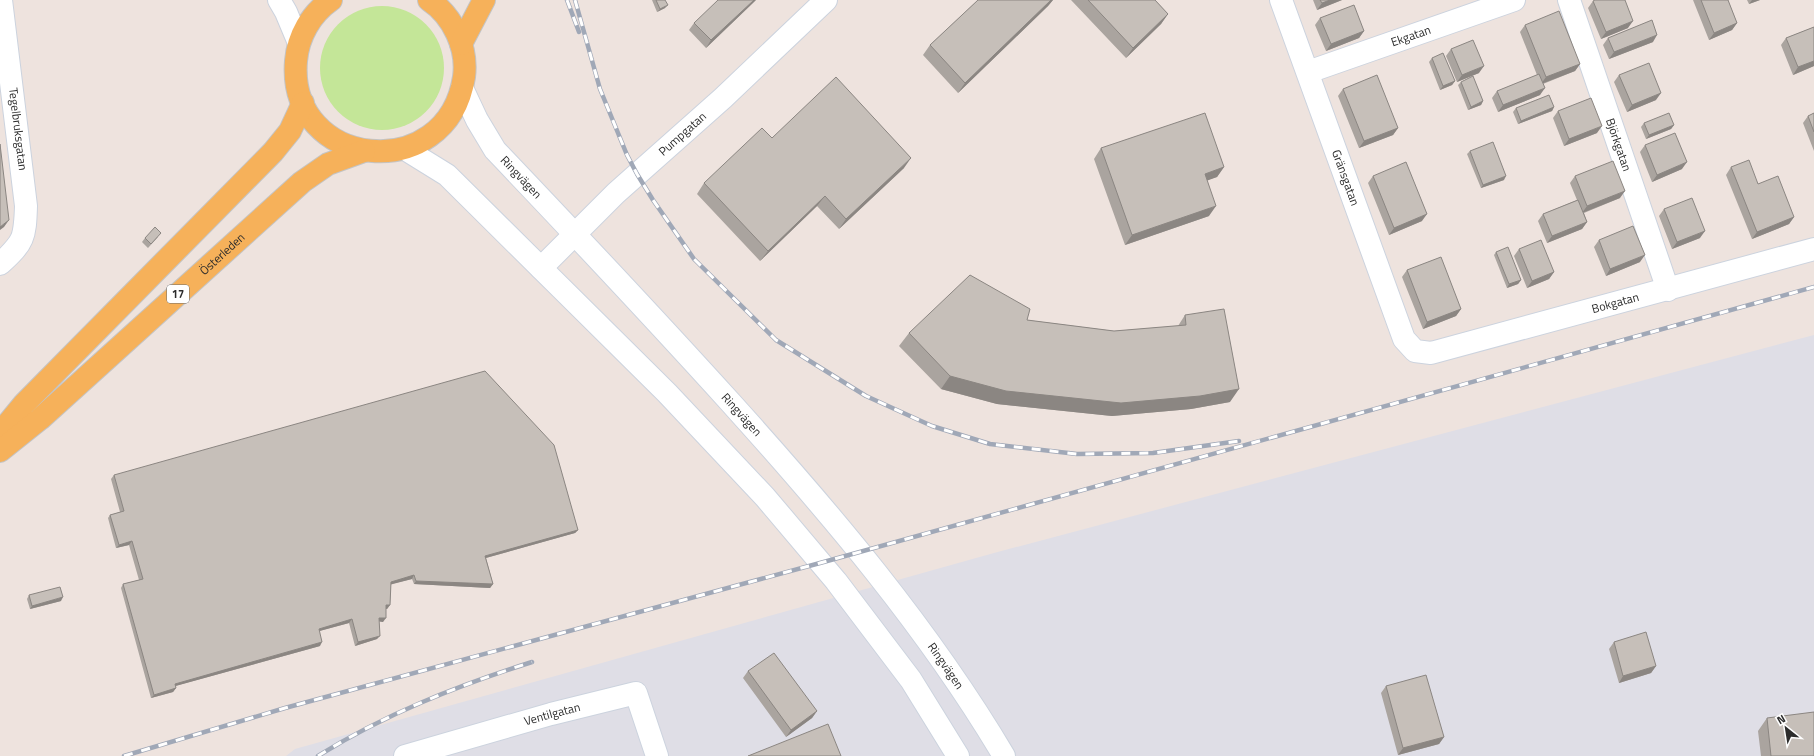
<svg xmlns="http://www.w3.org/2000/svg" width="1814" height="756" viewBox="0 0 1814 756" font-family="'Titillium Web',sans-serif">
  <rect width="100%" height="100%" fill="#eee3de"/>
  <path fill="#dfdee6" d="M1814 335V756H286L295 749 994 553Z"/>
  <path fill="#c4e698" d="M320 68a62 62 0 1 1 124 0a62 62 0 1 1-124 0Z"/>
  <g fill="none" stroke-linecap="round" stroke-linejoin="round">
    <g stroke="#ccd3de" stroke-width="24">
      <g id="street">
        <path id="s1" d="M1281 0 1404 339 1415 351 1431 353 1814 249"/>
        <path id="s2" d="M1569 0 1668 290"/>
        <path id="s3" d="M1308 72 1514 0"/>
        <path d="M0 264C24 242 25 238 26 206L1 0"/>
        <path id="s4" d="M541 268 616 193 723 98 826 0"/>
        <path id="s5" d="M405 756 551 714 636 693 657 756"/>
      </g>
    </g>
    <g stroke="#ccd3de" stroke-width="24">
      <g id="secondary">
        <path d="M279 0 286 12 299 43"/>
        <path id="s6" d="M462 88 477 120 495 150C575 234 654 318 731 403 831 514 928 628 1004 756"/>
        <path d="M405 149 447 175 667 393 765 497 836 581 911 680 958 756"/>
      </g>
    </g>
    <g stroke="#c4c4c4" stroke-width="24">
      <g id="primary">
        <path d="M331 0C311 14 298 36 296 61 287 169 447 187 464 77 468 48 453 16 429 0"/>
        <path d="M461 44 484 0"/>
        <path d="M0 433 24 404 273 152 290 131 303 103"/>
        <path id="s7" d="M0 451 40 419 302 182 328 164 364 151"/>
      </g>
    </g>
    <use href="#street" stroke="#fff" stroke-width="22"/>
    <use href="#secondary" stroke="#fff" stroke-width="22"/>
    <use href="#primary" stroke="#f6b15a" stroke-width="22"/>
    <g stroke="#a0a8b7" stroke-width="4.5">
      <path id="rail" d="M567 0 579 32
        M575 0 600 89 627 155 637 174 653 200 694 259 776 340 866 396 932 426 990 444 1077 454 1153 453 1239 441
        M124 756 285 708 820 563 1814 287
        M318 756C385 714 457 686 532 662"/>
    </g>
    <use href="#rail" stroke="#fff" stroke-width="3" stroke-dasharray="9" stroke-linecap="butt"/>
  </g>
  <path fill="#aaa49f" d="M652 0H665V8L657 12Z
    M756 0 706 48 689 30 694 23Z
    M978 0H1053L1048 6 958 93 923 55 930 45Z
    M1071 0H1155L1168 14 1161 24 1126 58Z
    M1313 0H1342L1317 10Z
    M1693 0H1728L1737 23 1732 30 1709 40Z
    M1747 0H1760L1749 4Z
    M1593 1 1628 28 1601 39 1588 8Z
    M1320 18 1364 31 1359 38 1326 51 1315 25Z
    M1525 25 1580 64 1575 71 1543 84 1540 95 1498 112 1492 98 1497 91 1537 75 1520 32Z
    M1814 27V66L1793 75 1781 45 1786 38Z
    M1608 38 1653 42 1609 59 1603 45Z
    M1451 49 1479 73 1457 82 1446 56Z
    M1432 58 1455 81 1452 85 1440 90 1429 62Z
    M1619 75 1656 100 1627 112 1614 82Z
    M1461 82 1483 101 1481 105 1468 110 1458 85Z
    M1343 89 1398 128 1393 135 1359 148 1338 96Z
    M1554 107 1552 111 1518 124 1513 112 1516 108Z
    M1558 111 1597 133 1564 146 1553 118Z
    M1814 113V151L1803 123 1808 116Z
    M1644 123 1674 125 1671 129 1646 139 1641 127Z
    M1645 145 1682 169 1652 182 1640 152Z
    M1101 148 1224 167 1217 177 1207 180 1209 216 1125 245 1094 159Z
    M1470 151 1504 180 1481 188 1467 154Z
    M1731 167 1794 217 1789 224 1752 239 1726 175Z
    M904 168 839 229 817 206 760 261 697 194 704 183Z
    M1373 176 1422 221 1389 235 1368 183Z
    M1575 176 1620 198 1584 213 1587 222 1582 229 1547 243 1538 221 1543 214 1577 200 1570 183Z
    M1664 209 1700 238 1672 249 1659 216Z
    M158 237 148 248 142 242 145 238Z
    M1599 240 1640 262 1606 276 1594 247Z
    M1519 249 1554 272 1549 279 1527 288 1514 256Z
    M1496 252 1521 280 1518 284 1507 288 1494 255Z
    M1407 270 1461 309 1456 316 1423 329 1402 277Z
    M1185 315 1230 402 1191 409 1112 416 997 404 941 389 899 346 909 333 1027 320 1114 331 1178 326Z
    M114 475 578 530 575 533 486 558 493 584 490 588 414 584 412 579 391 584 390 605 387 609H386L383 622 379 621 377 639 355 646 349 623 319 631 320 646 175 686 176 688 173 692 151 698 121 588 123 584 139 580 129 545 116 548 108 518 110 515 120 512 111 479Z
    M29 595 61 601 30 609 27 599Z
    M1614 642 1656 666 1651 673 1619 683 1609 649Z
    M748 671 817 711 812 718 786 737 743 678Z
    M1386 686 1444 737 1439 744 1398 755 1381 693Z
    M1767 718 1814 756H1761L1758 731Z"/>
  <path fill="#8b8682" d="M754 0H756L706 48 711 40Z
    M1051 0H1053L1048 6 958 93 965 83Z
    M1330 0H1342L1317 10 1322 3Z
    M1752 0H1760L1749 4Z
    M668 5 665 8 657 12 660 9Z
    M1168 14 1161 24 1126 58 1133 48Z
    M1633 21 1628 28 1601 39 1606 32Z
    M1737 23 1732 30 1709 40 1714 33Z
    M1364 31 1359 38 1326 51 1331 44Z
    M1657 35 1653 42 1609 59 1614 52Z
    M1814 61V66L1793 75 1798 67Z
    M1580 64 1575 71 1541 84 1546 77Z
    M1484 66 1479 73 1457 82 1462 75Z
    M1455 81 1452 85 1440 90 1443 86Z
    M1545 88 1540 95 1498 112 1503 105Z
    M1661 93 1656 100 1627 112 1632 105Z
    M1483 101 1481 105 1468 110 1471 107Z
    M1554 107 1552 111 1518 124 1521 121Z
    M1674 125 1671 129 1646 139 1649 135Z
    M1602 126 1597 133 1564 146 1569 139Z
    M1398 128 1393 135 1359 148 1364 141Z
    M911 158 904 168 839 229 846 219Z
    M1687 162 1682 169 1652 182 1657 175Z
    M1224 167 1217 177 1198 184 1205 174Z
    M1506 176 1504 180 1481 188 1483 185Z
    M1625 191 1620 198 1582 213 1587 206Z
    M825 196 817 206 760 261 768 251Z
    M1216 206 1209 216 1125 245 1132 235Z
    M1427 214 1422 221 1389 235 1394 228Z
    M1794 217 1789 224 1752 239 1757 232Z
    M9 220 4 227 0 230V227Z
    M1587 222 1582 229 1547 243 1552 236Z
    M1705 231 1700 238 1672 249 1677 242Z
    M1645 255 1640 262 1606 276 1610 269Z
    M1554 272 1549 279 1527 288 1532 281Z
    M1521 280 1518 284 1507 288 1509 284Z
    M1461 309 1456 316 1423 329 1427 322Z
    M950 376 1239 389 1230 402 1191 409 1112 416 997 404 941 389Z
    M578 530 575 533 482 559 485 556Z
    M132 541 129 545 116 548 119 545Z
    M414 575 412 579 389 585 391 582Z
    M416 581 493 584 490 588 414 584Z
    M63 597 61 601 30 609 32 606Z
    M386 605H390L387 609H383Z
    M379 618H386L383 622 376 621Z
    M352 619 349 623 316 632 319 629Z
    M380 636 377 639 355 646 358 642Z
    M322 642 320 646 172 687 175 684Z
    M1656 666 1651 673 1619 683 1623 676Z
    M176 688 173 692 151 698 154 695Z
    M817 711 812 718 786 737 791 730Z
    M1444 737 1439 744 1398 755 1403 748Z"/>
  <path fill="#c6bfb9" stroke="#8b8682" d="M656 0H665L668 5 660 9Z
    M718 0H754L711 40 694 23Z
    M978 0H1051L965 83 930 45Z
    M1088 0H1155L1168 14 1133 48Z
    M1320 0H1330L1322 3Z
    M1595 0H1625L1633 21 1606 32 1593 1Z
    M1701 0H1728L1737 23 1714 33Z
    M1354 5 1364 31 1331 44 1320 18Z
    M1559 11 1580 64 1546 77 1525 25Z
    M1652 20 1657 35 1614 52 1608 38Z
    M1814 27V61L1798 67 1786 38Z
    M1473 40 1484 66 1462 75 1451 49Z
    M1443 53 1455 81 1443 86 1432 58Z
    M1649 63 1661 93 1632 105 1619 75Z
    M1539 74 1545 88 1503 105 1497 91Z
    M1377 75 1398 128 1364 141 1343 89Z
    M1473 76 1483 101 1471 107 1461 82Z
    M836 77 911 158 846 219 825 196 768 251 704 183 762 128 772 138Z
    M1549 95 1554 107 1521 121 1516 108Z
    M1591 98 1602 126 1569 139 1558 111Z
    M1205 113 1224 167 1205 174 1216 206 1132 235 1101 148Z
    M1669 113 1674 125 1649 135 1644 123Z
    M1814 113V132L1808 116Z
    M1675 133 1687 162 1657 175 1645 145Z
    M1493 142 1506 176 1483 185 1470 151Z
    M0 144 9 220 0 227Z
    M1749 160 1758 184 1778 176 1794 217 1757 232 1731 167Z
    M1613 161 1625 191 1587 206 1575 176Z
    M1406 162 1427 214 1394 228 1373 176Z
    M1692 198 1705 231 1677 242 1664 209Z
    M1578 200 1587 222 1552 236 1543 214Z
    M1633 226 1645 255 1610 269 1599 240Z
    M155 227 161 233 151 244 145 238Z
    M1541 240 1554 272 1532 281 1519 249Z
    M1508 247 1521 280 1509 284 1496 252Z
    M1441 257 1461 309 1427 322 1407 270Z
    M970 275 1030 309 1027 320 1114 331 1186 325 1185 315 1224 309 1239 389 1200 396 1121 403 1006 391 950 376 909 333Z
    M485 371 554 445 578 530 485 556 493 584 416 581 414 575 391 582 390 605H386V618H379L380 636 358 642 352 619 319 629 322 642 175 684 176 688 154 695 123 584 143 579 132 541 119 545 110 515 124 511 114 475Z
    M60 587 63 597 32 606 29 595Z
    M1646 632 1656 666 1623 676 1614 642Z
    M774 653 817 711 791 730 748 671Z
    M1426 675 1444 737 1403 748 1386 686Z
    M1814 712V756H1771L1767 718Z
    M828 724 841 756H748Z"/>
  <g text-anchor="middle" stroke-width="3" stroke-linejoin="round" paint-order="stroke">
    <rect fill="#fff" stroke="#6b6b6b" stroke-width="1" x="167" y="285" width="22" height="18" rx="3"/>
    <g font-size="11" font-weight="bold" fill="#2c2c2c">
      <text x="178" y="298">17</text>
    </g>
    <g font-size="12" fill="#2c2c2c" stroke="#fff">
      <text dy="4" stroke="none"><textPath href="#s3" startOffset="109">Ekgatan</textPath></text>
      <text transform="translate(18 129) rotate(83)" y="4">Tegelbruksgatan</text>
      <text dy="4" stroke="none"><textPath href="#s4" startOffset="195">Pumpgatan</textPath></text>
      <text dy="4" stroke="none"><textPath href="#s2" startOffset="153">Björkgatan</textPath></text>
      <text dy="4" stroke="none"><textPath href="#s6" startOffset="108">Ringvägen</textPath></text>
      <text dy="4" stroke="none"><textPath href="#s1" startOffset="189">Gränsgatan</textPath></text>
      <text dy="4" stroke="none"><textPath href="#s7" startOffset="297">Österleden</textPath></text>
      <text dy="4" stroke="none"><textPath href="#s1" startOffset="584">Bokgatan</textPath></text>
      <text dy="4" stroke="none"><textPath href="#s6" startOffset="432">Ringvägen</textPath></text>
      <text dy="4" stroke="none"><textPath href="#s6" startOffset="756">Ringvägen</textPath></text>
      <text dy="4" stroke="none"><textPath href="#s5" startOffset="153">Ventilgatan</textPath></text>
    </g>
  </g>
  <g transform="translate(1786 728) rotate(330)" stroke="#ffffff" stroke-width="3" paint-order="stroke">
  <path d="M0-3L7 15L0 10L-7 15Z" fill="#2c2c2c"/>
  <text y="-6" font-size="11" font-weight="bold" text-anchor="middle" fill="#2c2c2c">N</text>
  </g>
</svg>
